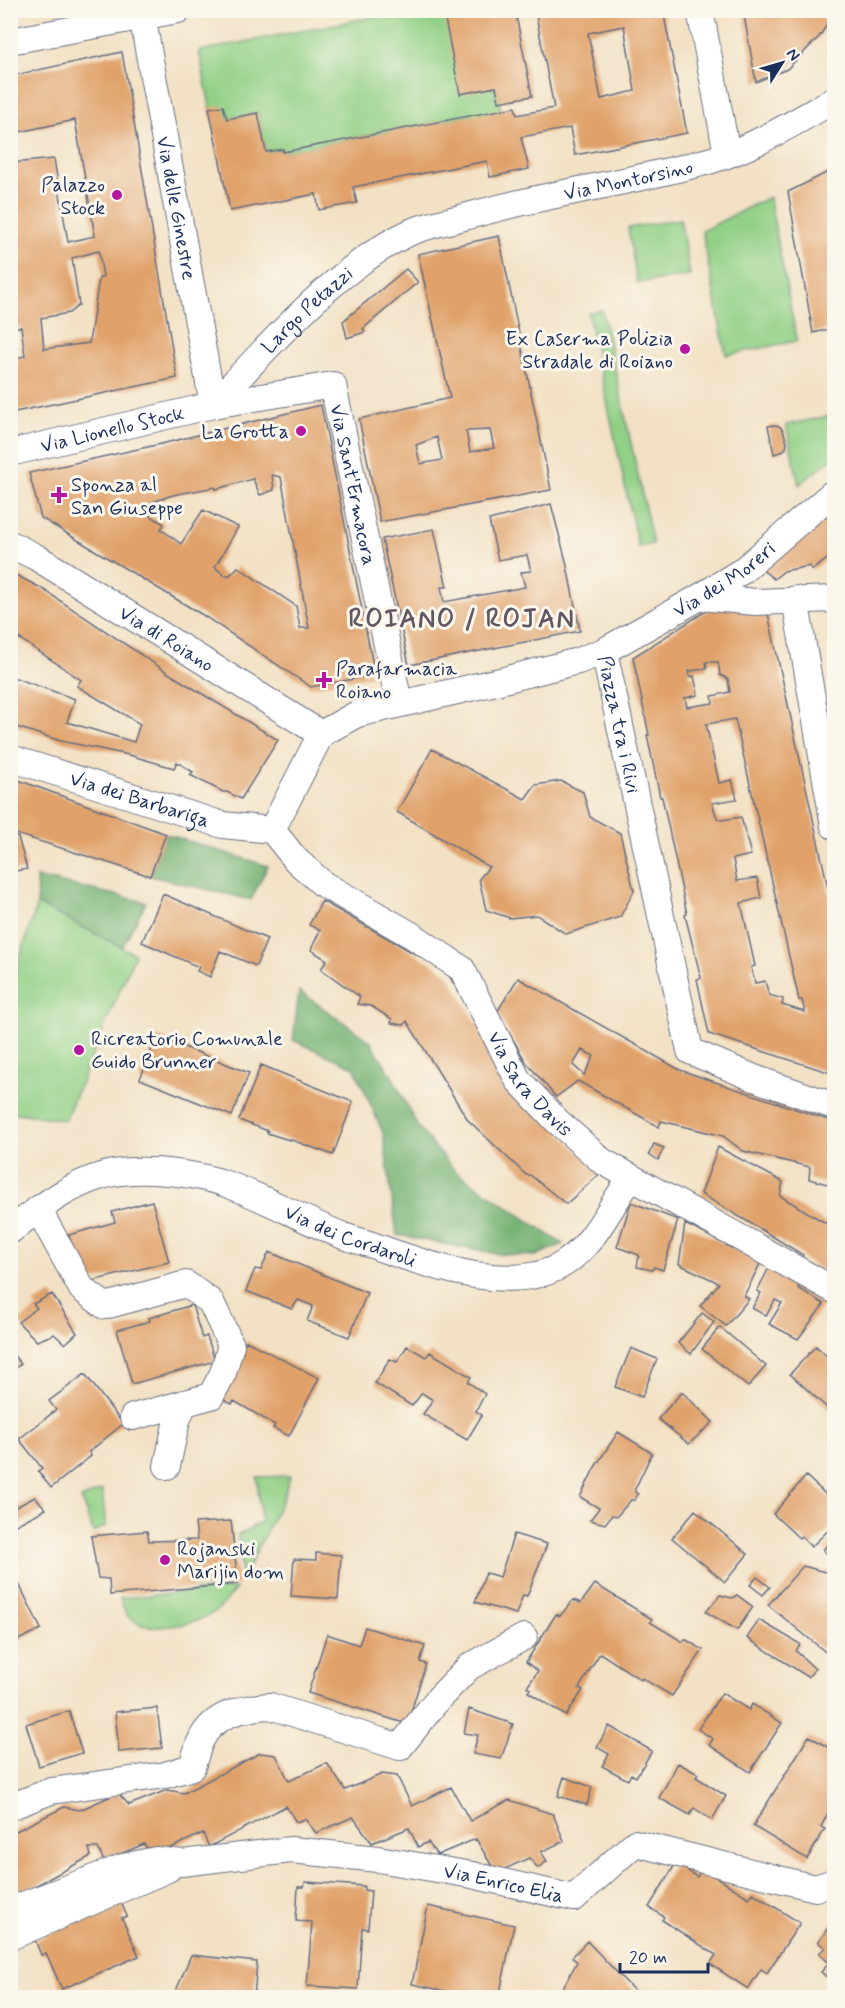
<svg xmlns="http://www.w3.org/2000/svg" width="845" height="2008" viewBox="0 0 845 2008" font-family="Mynerve,sans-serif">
  <rect width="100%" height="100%" fill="#fbf7ec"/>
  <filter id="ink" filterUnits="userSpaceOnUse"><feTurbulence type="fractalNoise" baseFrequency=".0167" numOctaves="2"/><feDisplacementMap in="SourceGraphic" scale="12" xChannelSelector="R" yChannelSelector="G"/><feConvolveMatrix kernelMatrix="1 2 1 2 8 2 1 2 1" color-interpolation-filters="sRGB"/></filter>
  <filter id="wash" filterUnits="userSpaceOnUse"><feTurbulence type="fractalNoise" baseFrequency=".008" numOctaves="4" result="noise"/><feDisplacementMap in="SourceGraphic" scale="24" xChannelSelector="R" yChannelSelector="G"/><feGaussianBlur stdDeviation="1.35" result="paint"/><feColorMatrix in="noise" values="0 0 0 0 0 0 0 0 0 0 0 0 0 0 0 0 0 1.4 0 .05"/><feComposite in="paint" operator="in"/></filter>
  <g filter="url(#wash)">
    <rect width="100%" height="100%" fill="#f2e1c4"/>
    <path fill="#92d086" stroke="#568072" stroke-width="1.5" d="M403 11H443L496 87 501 110 283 152 282 149 266 152 258 113 213 122 199 51Z
      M769 197 797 341 726 355 702 231Z
      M680 219 690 275 637 283 628 228Z
      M602 310 653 544 638 547 588 313Z
      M834 415V457L799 485 786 425Z
      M37 904 135 954 65 1120 11 1112V986Z
      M290 1476 283 1498 242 1580 238 1535 261 1522 257 1477Z
      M102 1490 106 1526 93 1532 81 1499Z
      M236 1588C230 1596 225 1604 217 1610 199 1625 145 1636 128 1616 124 1611 122 1604 120 1598Z"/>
    <path fill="#75b273" stroke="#487068" stroke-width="1.5" d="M166 834 268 866 251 900 150 876Z
      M36 877 146 902 122 947 37 904Z
      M299 991 370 1041 392 1076 418 1127 455 1171 563 1244 535 1256 498 1254 397 1235 383 1133 354 1067 293 1040Z"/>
    <g id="blocks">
      <path fill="#e0a26a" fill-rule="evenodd" d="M443 10H515L532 96 499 102 496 87 460 94Z
        M535 10H663L687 133 575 155 570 128 521 137 529 169 490 177 487 161 353 187 357 203 319 210 316 194 230 211 209 108 223 106 227 119 258 113 266 152 283 149V152L515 107 517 115 554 108ZM624 26 635 91 601 99 588 33Z
        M743 10H834V14L819 37 787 69 756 82Z
        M122 52 177 378 10 413V359L25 356 21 327H10L12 163 54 159 68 242 95 236 75 120 10 134V76ZM99 251 103 277 99 278 89 343 44 349 41 318 69 313 79 305 72 258Z
        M834 169V328L813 333 788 192Z
        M499 236 551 490 380 522 359 419 450 398 418 254ZM490 430 494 448 470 452 466 431ZM437 437 442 460 420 464 416 445Z
        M406 269 418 282 363 329 365 332 347 338 343 321Z
        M321 405 375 675 311 687 201 614 41 518 29 473 161 444ZM272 475 281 477 309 628H300L296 606 238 567 230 575H224L215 567 238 527 203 510 181 544 161 529 164 524 146 513 152 502 173 495 215 487 216 489 253 479 260 495 274 490Z
        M774 425 779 426 783 430 787 443 786 448 781 452 774 454 768 426Z
        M551 504 566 561 580 631 409 665 382 539 434 529 447 587H441L444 602 525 587 521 572 531 571 527 555 498 560 489 520Z
        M834 510V554L812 570 810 566 784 571 774 579 760 568Z
        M10 572 41 588 173 676 278 740 241 799 227 792H223L190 775 193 772 177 762 174 768 129 755 61 741 10 725V676L75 699 67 722 134 742 140 724 77 686 81 680 10 632Z
        M714 606 767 609 834 915V1074L709 1034 697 979 701 978 685 915 687 914 662 797H660L647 735H649L633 657ZM706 662H718L720 675 728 679 730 692 712 696 713 703 687 707 685 698 698 695 694 676 690 677 689 671 707 669ZM735 719 799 1000H802L805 1012 782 1005 783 999 769 995 765 981 755 983 751 967 755 966 741 903 761 898 757 878 737 881 733 859 751 855 741 817 722 820 717 818 712 803 737 799 732 780 719 783 706 724Z
        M432 749 525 799 535 785 561 781 583 792 590 817 620 833 634 891 620 917 566 934 537 915 510 918 486 910 479 879 489 867 397 812Z
        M10 777 166 834 150 876 10 832Z
        M10 836 18 837 27 869 10 872Z
        M163 894 267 939 256 966 220 951 210 977 197 971 199 967 142 942Z
        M322 901 447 972 511 1081 600 1174 566 1204 530 1175H526L468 1120 407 1021 404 1025 391 1023 392 1019 371 1006 357 1004 360 997 321 969 327 960 311 950 320 930 309 925Z
        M518 978 680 1070 834 1122V1186L809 1179 810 1167 743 1151 723 1136 661 1121 659 1127 578 1081 556 1097 526 1062 497 1012ZM582 1050 594 1056 584 1075 573 1065Z
        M157 1036 249 1073 232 1116 140 1079Z
        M261 1065 353 1102 333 1155 289 1139V1140L267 1133 268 1131 239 1120Z
        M654 1144 664 1148 658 1160 649 1154Z
        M718 1147 783 1182 780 1196 834 1228V1277L802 1258 803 1255 767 1233 701 1194Z
        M152 1201 169 1262 88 1282 80 1276 69 1235 115 1222 112 1212Z
        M631 1202 678 1220 663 1270 654 1267 652 1270 637 1267 639 1255 617 1247Z
        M685 1224 761 1262 744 1296 749 1299 726 1326 700 1306 719 1283 679 1264Z
        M269 1252 367 1293 349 1337 307 1321 313 1306 298 1300 292 1309 246 1291 255 1269 261 1270Z
        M770 1266 800 1282 798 1288 824 1304 798 1339 769 1324 782 1303 775 1300 766 1316 752 1308 761 1293 757 1291Z
        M52 1294 77 1333 65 1344 54 1334 37 1341 18 1322 37 1308 33 1304Z
        M192 1305 202 1338 207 1336 215 1361 132 1384 117 1330 150 1321 149 1318Z
        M702 1313 714 1322 691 1354 678 1343Z
        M720 1327 766 1366 748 1387 702 1349Z
        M246 1341 319 1378 289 1436 273 1428 275 1425 234 1401 232 1404 217 1397Z
        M407 1346 426 1357 430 1352 471 1377 468 1382 485 1394 476 1411 482 1415 467 1440 423 1414 433 1400 422 1393 412 1406 375 1383 390 1359 397 1362Z
        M816 1346 834 1363V1414L790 1374Z
        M631 1348 657 1359 642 1397 615 1387Z
        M10 1351 21 1364 10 1372Z
        M85 1374 123 1424 89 1452 91 1456 51 1488 38 1471 42 1468 19 1439 56 1410 49 1401Z
        M682 1392 713 1422 689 1444 658 1419Z
        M618 1432 652 1453 635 1489V1492L638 1494 635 1500H631L617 1516 612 1515 605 1524 590 1520 599 1508 580 1497 595 1467Z
        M806 1476 832 1500 834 1497V1525L811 1547 801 1536 799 1538 773 1514Z
        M35 1497 46 1509 10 1528V1510Z
        M695 1510 748 1554 725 1582 672 1538Z
        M231 1521 238 1584 110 1595 109 1579 98 1578 91 1536 147 1531 149 1541 197 1540 195 1523Z
        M514 1534 547 1544 527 1596 523 1595 516 1614 475 1602 486 1573 500 1577Z
        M834 1537V1561L823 1550Z
        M316 1553 341 1555 338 1599 291 1596 294 1559 316 1560Z
        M803 1566 825 1572 829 1568 834 1573V1659L768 1605Z
        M757 1577 770 1587 763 1595 750 1585Z
        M17 1580 41 1629 10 1644V1583Z
        M595 1584 652 1619 650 1622 683 1642 685 1639 703 1650 672 1696 642 1678 641 1680 600 1653 579 1688 583 1690 566 1716 528 1692 530 1689 527 1687 538 1671 526 1662 556 1614 560 1616 573 1600 581 1603Z
        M720 1595 732 1598 737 1595 753 1607 737 1630 706 1612Z
        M759 1620 800 1644 796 1651 815 1669 808 1677 747 1638Z
        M365 1627 425 1646 420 1662 426 1664 407 1724 308 1693 327 1634 359 1645Z
        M722 1693 749 1710 752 1704 782 1723 750 1772 709 1745 713 1739 698 1729Z
        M157 1708 162 1748 119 1752 115 1712Z
        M469 1709 513 1724 501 1759 473 1754 478 1735 464 1733Z
        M69 1711 82 1753 39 1766 26 1724Z
        M609 1726 652 1751 636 1777 631 1774 628 1780 602 1766 609 1754 597 1747Z
        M809 1736 834 1751V1814L829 1811 821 1827 825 1829 807 1859 753 1826Z
        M260 1753 276 1755 289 1781 327 1763 345 1790 382 1774 397 1776 412 1806 451 1787 470 1821 509 1800 553 1814 564 1841 541 1852 547 1861 538 1868 529 1858 496 1873 476 1839 437 1855 428 1842 418 1847 409 1828 372 1843 353 1817 316 1833 305 1819 296 1822 286 1806 209 1847 203 1833 153 1856 144 1844 104 1861 98 1848H89L91 1856 11 1899 10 1834 64 1807 80 1810 118 1793 129 1805 167 1790 184 1793Z
        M678 1763 698 1774 696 1777 726 1796 712 1820 694 1808 690 1815 659 1798Z
        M564 1777 592 1787 587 1805 558 1796Z
        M676 1863 697 1877 702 1868 749 1898 753 1893 800 1923 767 1973 761 1969 748 1989 710 1964 716 1955 662 1920 664 1917 649 1907Z
        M305 1882 364 1886V1890L371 1891 368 1929 362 1928 358 1989 307 1986 312 1922 296 1921 298 1887H304Z
        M121 1902 127 1916 122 1918 139 1956 62 1989 46 1953 41 1955 35 1940Z
        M428 1906 514 1925 499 1998H478L412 1984Z
        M834 1920V1984L821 1972 829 1963 819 1953 825 1948 818 1942Z
        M587 1941 641 1998H557L577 1962 572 1957Z
        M191 1955 257 1962 254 1998H173Z"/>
    </g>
  </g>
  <g filter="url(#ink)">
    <use href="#blocks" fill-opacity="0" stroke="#666d82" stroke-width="1.5"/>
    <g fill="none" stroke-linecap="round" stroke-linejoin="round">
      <g stroke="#666d82" stroke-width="28">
        <g id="street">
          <path id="s1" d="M141 10 213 405"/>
          <path d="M700 10 727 154"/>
          <path d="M10 41 178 10"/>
          <path id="s2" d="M213 405C268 347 338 265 411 232 428 225 449 221 468 216 548 193 631 183 712 160 753 148 797 121 834 100"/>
          <path id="s3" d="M10 453 213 405 333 385 399 703"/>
          <path id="s4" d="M10 544 36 557 321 734"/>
          <path d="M700 597 756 602 834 599"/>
          <path d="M795 599 834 826"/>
          <path id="s5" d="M604 651 690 1051 754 1078 834 1106"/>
          <path id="s6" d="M10 758 223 825 272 830"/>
          <path id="s7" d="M272 830 296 860 323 884 413 936 462 969 518 1080 557 1121 602 1161 834 1290"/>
          <path id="s8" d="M272 830 321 734 357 714 500 681 578 661 604 651 700 597 742 571 834 492"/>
          <path d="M38 1209 82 1289 105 1306 186 1284 211 1302 231 1345 223 1373 211 1396 133 1417"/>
          <path id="s9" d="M10 1231C41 1206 81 1176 121 1172 152 1168 200 1174 229 1185 267 1199 304 1220 341 1235 354 1240 368 1243 380 1248 430 1266 516 1296 565 1263 596 1242 609 1207 631 1178"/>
          <path d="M167 1466 177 1420 184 1403"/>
          <path d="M10 1807 51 1791 165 1775 192 1767C195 1758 197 1748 201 1740 214 1713 243 1708 270 1706L400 1747 438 1699 469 1667 524 1637"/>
          <path id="s10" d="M10 1910 123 1867 156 1860 182 1863 291 1850 378 1859 472 1875 574 1898 635 1843 815 1888 834 1882"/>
          <path d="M10 1937 168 1869"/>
        </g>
      </g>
      <use href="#street" stroke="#fff" stroke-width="26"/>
    </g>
  </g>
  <g fill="#b5179e" stroke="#fbf7ec" stroke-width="2">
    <circle cx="117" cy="195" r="6"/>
    <circle cx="685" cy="349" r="6"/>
    <circle cx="301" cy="431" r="6"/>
    <path d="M56 486h6v6h6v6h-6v6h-6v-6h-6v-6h6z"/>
    <path d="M321 671h6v6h6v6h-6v6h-6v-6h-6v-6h6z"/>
    <circle cx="79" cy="1050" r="6"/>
    <circle cx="165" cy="1560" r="6"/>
  </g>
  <g text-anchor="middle" stroke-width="6" stroke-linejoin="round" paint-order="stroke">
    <g font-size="20" fill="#1b2f5e" stroke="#fbf7ec">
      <text dy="7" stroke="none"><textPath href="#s2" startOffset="488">Via Montorsino</textPath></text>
      <text dy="7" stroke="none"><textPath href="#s1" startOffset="201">Via delle Ginestre</textPath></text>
      <text dy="7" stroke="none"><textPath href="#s2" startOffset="134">Largo Petazzi</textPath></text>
      <text dy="7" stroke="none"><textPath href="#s3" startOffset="105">Via Lionello Stock</textPath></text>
      <text dy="7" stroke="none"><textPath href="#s3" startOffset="432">Via Sant'Ermacora</textPath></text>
      <text dy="7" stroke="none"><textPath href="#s8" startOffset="544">Via dei Moreri</textPath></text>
      <text dy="7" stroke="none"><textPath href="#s4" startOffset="183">Via di Roiano</textPath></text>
      <text dy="7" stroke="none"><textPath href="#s5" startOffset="75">Piazza tra i Rivi</textPath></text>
      <text dy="7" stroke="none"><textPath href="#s6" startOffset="136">Via dei Barbariga</textPath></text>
      <text dy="7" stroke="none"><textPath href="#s7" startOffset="372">Via Sara Davis</textPath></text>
      <text dy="7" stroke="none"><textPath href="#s9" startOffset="369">Via dei Cordaroli</textPath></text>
      <text dy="7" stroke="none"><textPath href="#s10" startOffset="506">Via Enrico Elia</textPath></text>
    </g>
    <g font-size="20" fill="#1b2f5e" stroke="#fbf7ec" text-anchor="start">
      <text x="105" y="191" text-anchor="end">Palazzo<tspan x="105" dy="23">Stock</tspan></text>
      <text x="673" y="345" text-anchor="end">Ex Caserma Polizia<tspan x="673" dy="23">Stradale di Roiano</tspan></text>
      <text x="289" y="438" text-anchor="end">La Grotta</text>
      <text x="71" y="491">Sponza al<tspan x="71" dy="23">San Giuseppe</tspan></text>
      <text x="336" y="675">Parafarmacia<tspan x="336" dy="23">Roiano</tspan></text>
      <text x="91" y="1045">Ricreatorio Comunale<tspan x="91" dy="23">Guido Brunner</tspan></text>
      <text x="177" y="1555">Rojanski<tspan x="177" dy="23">Marijin dom</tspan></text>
    </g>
    <g font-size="26" font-weight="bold" letter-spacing="1.5" fill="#605762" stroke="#fbf7ec">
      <text x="462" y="627">ROIANO / ROJAN</text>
    </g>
  </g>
  <rect width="845" height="2008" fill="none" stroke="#fbf7ec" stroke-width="36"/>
  <g transform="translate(782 63) rotate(53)" stroke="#fbf7ec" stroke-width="4.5" paint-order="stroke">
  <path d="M0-4.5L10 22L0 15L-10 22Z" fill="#1b2f5e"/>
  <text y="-9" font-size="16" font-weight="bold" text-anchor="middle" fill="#1b2f5e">N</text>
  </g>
  <path d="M620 1963v9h88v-9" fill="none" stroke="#1b2f5e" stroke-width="3"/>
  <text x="629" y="1963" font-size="18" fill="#1b2f5e" stroke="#fbf7ec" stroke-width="4.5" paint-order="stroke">20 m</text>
</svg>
